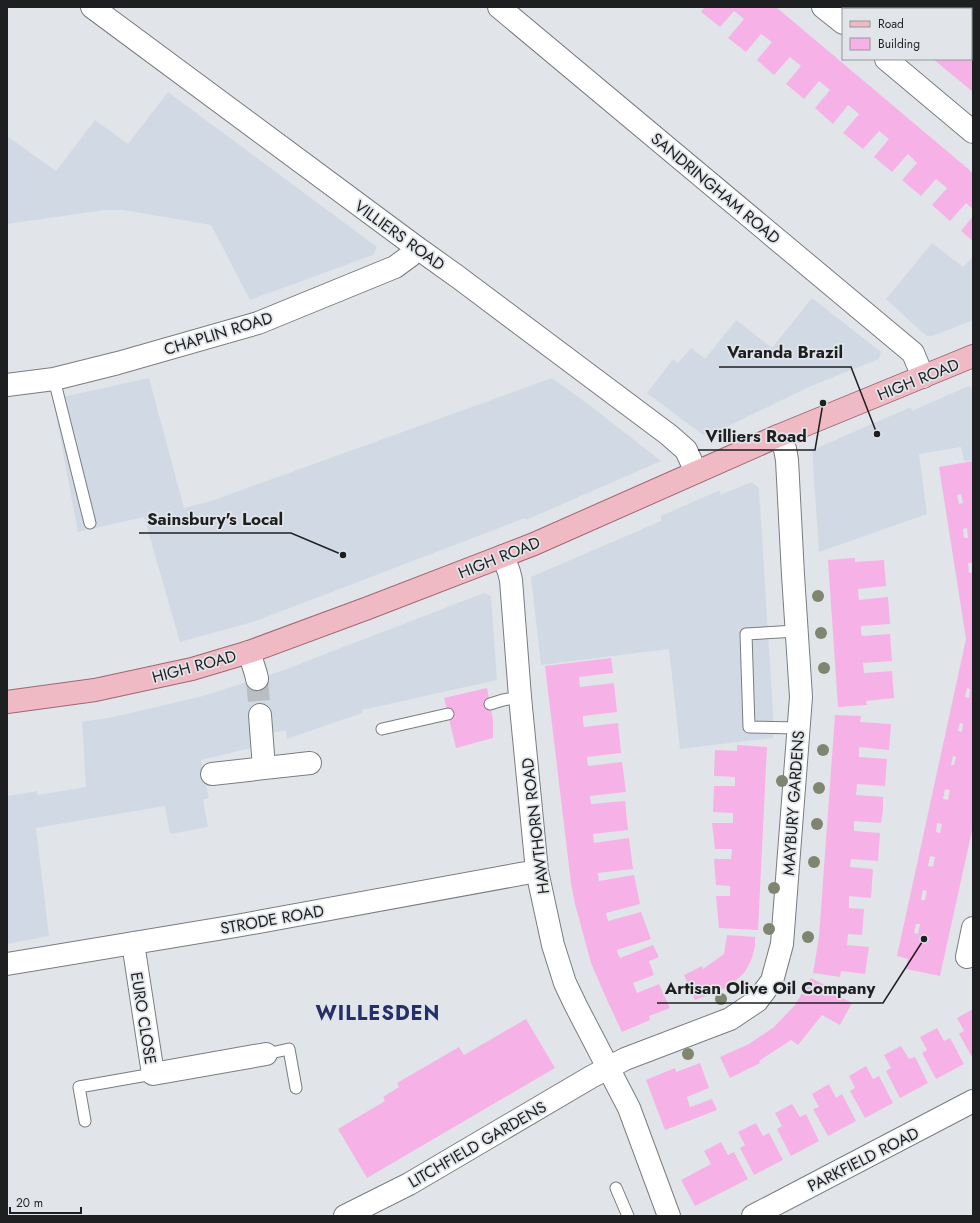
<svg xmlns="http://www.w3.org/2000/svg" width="980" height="1223" viewBox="0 0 980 1223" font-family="Jost,sans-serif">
  <rect width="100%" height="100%" fill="#e1e5e9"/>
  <path fill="#d1dae4" d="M168 92 377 247 373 255 250 300 211 225 123 210H105L7 224V136L56 171 95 120 128 144Z
    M932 243 963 267 973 257V320L933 336H927L923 333 886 299Z
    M812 298 881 352 879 359 811 386 712 434 703 435 647 393 673 359 678 363 691 348 705 359 736 320 772 348Z
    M149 378 184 508 211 501 552 378 592 407 661 461 526 520 525 518 256 621 180 642 144 517 78 532 53 399Z
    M968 386 973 389V460L964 461 961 447 919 454 927 514 819 552 812 450 911 407 912 411Z
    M752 482 759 488 773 712V738L680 749 669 649 541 665 531 577 661 521V516L720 490V495Z
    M484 593 491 596 497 680 362 710V713L287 739 286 730 267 734V744L201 760 209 798 203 800 208 827 170 834 165 806 36 828 49 936 7 944V796L37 791V795L86 787 82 722 113 717 203 696 281 671Z"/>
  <path fill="#f6b2e6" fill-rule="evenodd" d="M705 7H776L973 173V209L966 203 950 221 932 205 947 188 936 179 921 196 902 180 917 163 908 154 892 172 874 157 889 139 879 131 863 149 843 133 859 114 848 105 833 124 815 108 830 90 819 81 804 99 786 84 801 66 790 57 774 75 757 60 772 42 761 34 746 52 728 38 744 19 734 11 720 27 701 12Z
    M870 7H916L919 9H873Z
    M920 7H940L938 9H919Z
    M971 13 973 15V26L971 28Z
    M973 40V92L933 59H971V42Z
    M973 216V241L961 231Z
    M973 461V563H968L969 573 973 572V826L940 976 906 969 908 959 897 956 966 639 939 467ZM961 494 963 503 959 504 957 495ZM967 528 968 538H964L963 529ZM967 688 970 689 969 698 965 697ZM960 723H963L962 732 958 731ZM953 756 956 757 954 765H951ZM945 789 950 790 948 800 943 799ZM937 823 942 824 940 833 936 832ZM930 856 935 857 933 867 928 866ZM923 890 927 891 925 900H921ZM916 924H920L918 934 914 933Z
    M855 558V562L884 560 886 586 858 589 859 600 888 597 890 624 861 626V633L862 636 890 634 892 661 863 663 864 673 892 671 894 698 866 701 867 705 838 707 828 560Z
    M611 658 613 673 579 677 580 687 614 683 617 712 583 716V721L584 727 618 723 621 753 587 757 588 766 622 762 626 792 590 796 591 804 625 801 628 830 593 834 594 843 629 838 633 869 598 873 599 881 634 875 640 904 606 913 608 921 641 912 651 939 617 950 618 954 620 958 653 945 659 957 649 961 654 975 633 983 637 993 659 984 670 1008 649 1016 650 1020 622 1032 607 1000 591 963 575 904 571 883 545 666Z
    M487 688 493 720V738L456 748 444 698Z
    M835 715 861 716 860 722 891 724 889 750 859 747V757L887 759 886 773 885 786 857 784 856 795 883 797V810L881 823 854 821V831L880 833 878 861 851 859 850 867 873 869 871 898 849 896V908L864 909 862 935 848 934 847 945 869 947 865 974 841 971 840 977 813 973 819 937Z
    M737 745 767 747 758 930 719 928 716 896H730V886L716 885 714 859H731L732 849H715L712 823H733V813L713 812 714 786H735V777L714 776 715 750 737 751Z
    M727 935 755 937V945L752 958 745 972 729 987 695 1000 684 975 702 966 703 969 724 954Z
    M811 978 833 989 831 992 852 1003 840 1025 822 1015 798 1045 791 1040 759 1061 760 1063 730 1078 720 1057 749 1044 774 1027 795 1005Z
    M973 1009V1059L959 1034 964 1031 957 1018Z
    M526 1019 555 1068 367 1178 338 1129 385 1101 383 1097 399 1087 397 1083 459 1047 464 1055Z
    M937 1028 944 1041 950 1038 964 1064 936 1079 922 1053 927 1050 920 1037Z
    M901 1046 909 1059 915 1057 928 1083 900 1098 886 1071 891 1068 884 1055Z
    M700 1063 709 1088 687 1097 688 1101 690 1107 712 1099 717 1110 665 1130 646 1080 675 1068 676 1072Z
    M866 1066 873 1079 879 1076 893 1103 865 1118 850 1091 855 1088 849 1076Z
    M829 1084 836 1098 842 1094 856 1121 828 1136 813 1109 819 1107 812 1094Z
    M792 1104 800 1117 806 1114 819 1141 791 1156 777 1129 782 1126 775 1113Z
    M756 1123 763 1136 769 1133 783 1160 754 1175 740 1148 745 1145 738 1132Z
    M721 1142 728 1155 734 1152 748 1179 695 1206 681 1180 711 1164 704 1151Z"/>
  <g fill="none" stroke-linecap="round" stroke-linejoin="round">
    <path stroke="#babdc1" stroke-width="22" stroke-dasharray="22 11" stroke-linecap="butt" d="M257 679 260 715"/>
    <g stroke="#797d80" stroke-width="13">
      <path id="lane" d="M54 379 90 523
        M797 631 746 634 749 727 799 728
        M490 704 503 700 520 697
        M382 729 448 714
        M266 1054 289 1049 296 1088
        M85 1121 79 1087 153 1074
        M616 1188 628 1216"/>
    </g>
    <g stroke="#797d80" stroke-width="24">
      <path id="street" d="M92 7 416 247 458 277 669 435 686 450 696 472
        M499 7 913 353 923 377
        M823 7 843 23
        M886 59 973 132
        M7 385 54 379 118 363 258 323 395 267 410 256 416 247
        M503 556 509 572 511 580 520 697 537 871 553 945 565 983 576 1006 629 1108 669 1216
        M249 652 256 674 257 679
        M260 715 264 768
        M212 774 310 763
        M133 943 153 1074 266 1054
        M967 957 973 928
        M7 964 236 926 537 871
        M345 1216 409 1184 591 1077 625 1059 730 1019 757 1001 772 981 782 944 801 697 793 575 787 460 785 449 778 436
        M753 1216 973 1101"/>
    </g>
    <g stroke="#a06671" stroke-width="24">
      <path id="primary" d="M7 702 95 690 192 669 249 652 368 608 534 544 778 436 973 356"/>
    </g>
    <use href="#lane" stroke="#fff" stroke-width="11"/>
    <use href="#street" stroke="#fff" stroke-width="22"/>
    <use href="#primary" stroke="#f0bac4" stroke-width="22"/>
  </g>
  <g fill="#808570">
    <circle cx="818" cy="596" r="6"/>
    <circle cx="821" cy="633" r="6"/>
    <circle cx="824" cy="668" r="6"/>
    <circle cx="823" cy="750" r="6"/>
    <circle cx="782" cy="781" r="6"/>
    <circle cx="819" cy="788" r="6"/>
    <circle cx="817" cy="824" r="6"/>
    <circle cx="814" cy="862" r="6"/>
    <circle cx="774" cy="888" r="6"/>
    <circle cx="769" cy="929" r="6"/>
    <circle cx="808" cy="937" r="6"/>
    <circle cx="721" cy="999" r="6"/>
    <circle cx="688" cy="1054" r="6"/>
  </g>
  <g text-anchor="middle" stroke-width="3.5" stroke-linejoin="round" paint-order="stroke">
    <g font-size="16" fill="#1e1f20" stroke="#e1e5e9">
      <text transform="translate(716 188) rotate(40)" y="6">SANDRINGHAM ROAD</text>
      <text transform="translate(400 235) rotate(36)" y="6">VILLIERS ROAD</text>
      <text transform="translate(218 333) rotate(-17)" y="6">CHAPLIN ROAD</text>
      <text transform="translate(918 379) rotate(-22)" y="6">HIGH ROAD</text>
      <text transform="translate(499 557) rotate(-22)" y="6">HIGH ROAD</text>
      <text transform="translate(194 666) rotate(-15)" y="6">HIGH ROAD</text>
      <text transform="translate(793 803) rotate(-86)" y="6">MAYBURY GARDENS</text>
      <text transform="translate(535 826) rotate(-97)" y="6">HAWTHORN ROAD</text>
      <text transform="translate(272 919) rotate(-10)" y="6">STRODE ROAD</text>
      <text transform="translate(144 1018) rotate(81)" y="6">EURO CLOSE</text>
      <text transform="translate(477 1144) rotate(-30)" y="6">LITCHFIELD GARDENS</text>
      <text transform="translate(863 1159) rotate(-27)" y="6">PARKFIELD ROAD</text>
    </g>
    <g font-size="20" font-weight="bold" letter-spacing="1" fill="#252f68" stroke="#e1e5e9">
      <text x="378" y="1020">WILLESDEN</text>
    </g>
  </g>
  <path fill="none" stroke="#1e1f20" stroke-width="1.5" d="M877 434L851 367H719M823 403L815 450H698M343 555L291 533H139M924 939L883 1003H657"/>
  <g fill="#1e1f20" stroke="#e1e5e9" stroke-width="1.5">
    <circle cx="877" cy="434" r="4"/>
    <circle cx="823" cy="403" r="4"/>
    <circle cx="343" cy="555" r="4"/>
    <circle cx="924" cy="939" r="4"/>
  </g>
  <g font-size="17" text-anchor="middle" font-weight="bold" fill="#1e1f20" stroke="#e1e5e9" stroke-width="3.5" stroke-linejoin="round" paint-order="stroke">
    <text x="785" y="358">Varanda Brazil</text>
    <text x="756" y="442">Villiers Road</text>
    <text x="215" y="525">Sainsbury's Local</text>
    <text x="770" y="994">Artisan Olive Oil Company</text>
  </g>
  <rect width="980" height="1223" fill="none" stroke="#1e1f20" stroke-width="16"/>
  <rect x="842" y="8" width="130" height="52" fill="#e1e5e9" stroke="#939699"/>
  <rect x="850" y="21" width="20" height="6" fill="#f0bac4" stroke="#939699"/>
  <text x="878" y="28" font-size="12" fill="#1e1f20">Road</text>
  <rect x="850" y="38" width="20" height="12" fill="#f6b2e6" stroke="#939699"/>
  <text x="878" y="48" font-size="12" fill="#1e1f20">Building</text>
  <path d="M10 1207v6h71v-6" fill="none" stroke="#1e1f20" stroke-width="2"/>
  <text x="16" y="1207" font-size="12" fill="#1e1f20" stroke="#e1e5e9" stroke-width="3" paint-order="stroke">20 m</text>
</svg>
